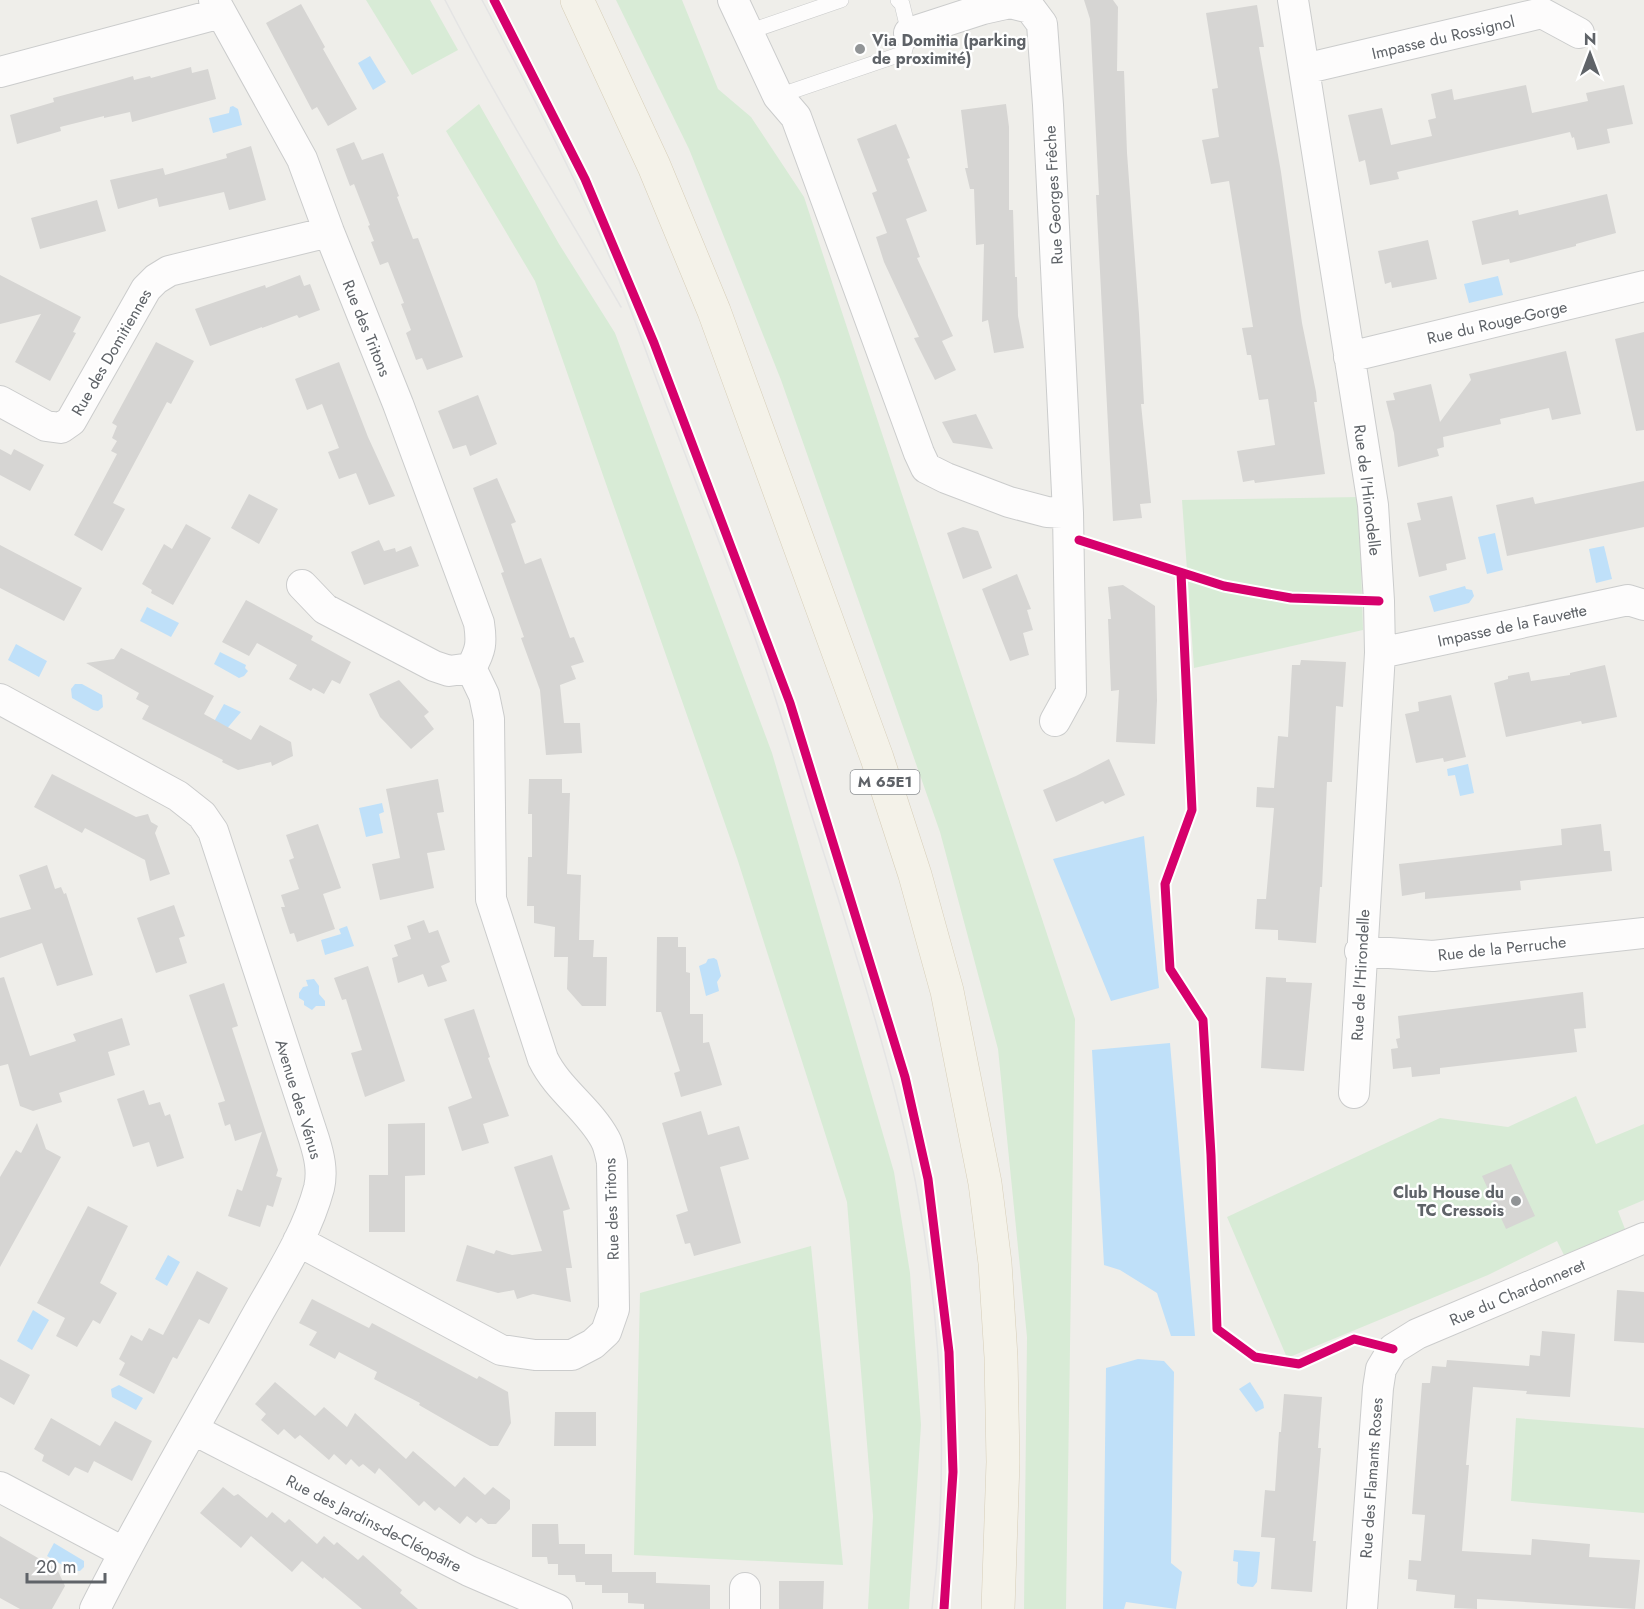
<svg xmlns="http://www.w3.org/2000/svg" width="1644" height="1609" viewBox="0 0 1644 1609" font-family="Jost,sans-serif">
  <rect width="100%" height="100%" fill="#efeeea"/>
  <path fill="#d8ebd6" d="M366 0H430L458 50 412 75Z
    M616 0H682L718 89 751 117 804 197 1075 1019 1066 1609H1024L1027 1337 998 1049 940 832 781 380 689 149Z
    M479 104 559 244 615 333 772 753 894 1172 910 1273 921 1425 909 1609H868L873 1516 847 1202 737 858 535 281 446 131Z
    M1359 497 1363 630 1194 668 1182 500Z
    M1576 1096 1596 1144 1644 1124V1200L1618 1211 1625 1229 1564 1255 1557 1241 1488 1275 1292 1356 1288 1360 1227 1217 1440 1118 1508 1127Z
    M811 1246 843 1565 634 1555 640 1293Z
    M1516 1418 1644 1428V1513L1511 1501Z"/>
  <path fill="#bfe0f9" d="M370 56 386 82 373 90 358 63Z
    M233 106 238 109 242 125 213 133 209 118 229 113 230 107Z
    M1498 276 1503 295 1469 303 1464 284Z
    M1495 533 1503 570 1487 574 1478 537Z
    M1604 546 1612 579 1596 583 1589 549Z
    M1465 586 1466 589 1472 590 1474 596 1469 603 1434 612 1429 596Z
    M147 607 179 623 171 637 140 621Z
    M16 644 47 661 39 677 8 660Z
    M220 652 246 665 245 668 248 671 244 676 239 678 214 664Z
    M75 684H82L102 695 103 707 98 711 93 710 72 698 71 689Z
    M224 704 241 712 219 738 211 727Z
    M1468 764 1474 793 1460 796 1455 775 1448 776 1447 769Z
    M382 803 384 812 379 814 383 833 366 837 359 808Z
    M1144 836 1159 988 1111 1001 1053 859Z
    M347 926 354 946 325 955 321 940 341 934 339 929Z
    M714 958 717 960 721 976 717 982 719 991 706 996 699 966 706 963 708 959Z
    M314 979 319 986V994L325 1001V1006H316L312 1010 304 1005V1001L299 998V993L303 987 308 986 306 980Z
    M1170 1043 1195 1336H1171L1157 1293 1120 1270 1104 1265 1092 1050Z
    M168 1255 180 1262 167 1286 155 1279Z
    M33 1310 49 1320 32 1350 17 1341Z
    M1138 1359 1164 1361 1174 1372 1171 1563 1182 1572 1176 1609 1126 1602 1124 1609H1103L1106 1368Z
    M1250 1382 1263 1402 1264 1408 1256 1412 1239 1389Z
    M119 1385 143 1398 136 1410 112 1397 111 1389Z
    M54 1543 84 1561V1567L80 1571H73L47 1556Z
    M1234 1550 1260 1552 1257 1582 1253 1587 1241 1586 1237 1583 1238 1562 1233 1561Z"/>
  <path fill="#d6d5d3" d="M1084 0H1113L1118 7 1117 71H1124L1127 153 1139 314 1144 404H1141L1151 503 1140 504 1142 518 1113 521 1096 195H1099L1091 36 1090 19Z
    M301 4 325 47 323 49 357 109 328 126 317 107 312 110 266 23Z
    M1257 5 1264 47H1259L1281 172 1302 323 1316 392 1317 402H1314L1325 474 1255 483 1254 480 1243 482 1237 451 1275 445 1268 399 1259 400 1251 355H1247L1242 328 1253 327 1229 181 1211 184 1202 140 1219 137 1212 89 1218 88 1206 13Z
    M191 67 192 73 208 69 216 99 132 122 130 112 104 118V116L60 127 61 131 17 144 10 115 54 102 53 98 116 81 133 76 134 80 150 76 151 78Z
    M1526 85 1532 113 1588 101 1586 93 1624 85 1633 124 1607 129 1610 143 1577 150 1574 137 1572 138 1570 132 1397 172 1399 179 1370 185 1365 160 1359 162 1348 115 1382 108 1391 145 1432 136 1428 120 1436 118 1431 94 1452 89 1454 100Z
    M1006 104 1009 127V210H1013L1015 277H1017L1018 316 1024 348 994 353 988 320 982 322 984 244 976 245 974 189H970L965 168H968L961 110Z
    M896 124 910 158 907 159 927 211 906 219 920 257 917 258 953 336 942 341 956 370 935 380 914 338 919 337 884 262 876 237 887 233 872 193 877 191 857 139Z
    M354 142 362 160 383 153 399 196 397 197 413 239 418 238 463 357 427 370 422 358 416 360 406 333 411 330 401 304 404 303 388 262 380 265 371 242 374 241 368 226 370 225 354 184 350 186 336 149Z
    M251 146 266 200 229 210 224 192 159 207 157 198 118 209 110 180 163 168 165 175 227 158 226 154Z
    M1607 194 1616 233 1576 244V246L1510 263 1509 259 1482 265 1472 221 1518 210 1519 215Z
    M97 200 106 231 40 249 31 218Z
    M1428 240 1437 279 1392 288 1391 282 1385 284 1378 251Z
    M0 275 81 317 73 332 76 333 50 381 15 362 41 314 0 324Z
    M300 275 304 286 310 284 320 310 299 318 297 315 262 328V327L210 346 195 309 265 285 266 288Z
    M1644 332V430L1636 431 1615 339Z
    M156 342 194 361 171 404 167 402 113 503 125 509 102 551 74 535 117 454 111 451 117 441 112 438 117 426 112 423Z
    M1566 351 1581 414 1552 420 1549 408 1500 419 1501 424 1443 437 1444 447 1437 449 1439 456 1398 467 1394 433 1386 401 1395 400 1393 393 1431 384 1440 422 1471 380 1469 374Z
    M339 362 368 437 395 496 369 505 356 473 339 479 328 452 339 448 322 404 307 410 295 379Z
    M478 395 497 444 470 456 466 445 453 449 438 411Z
    M976 414 993 449 953 443 942 422Z
    M0 449 11 455 14 449 44 465 30 491 0 475Z
    M497 478 516 522 511 524 525 564 541 558 570 638 574 637 584 662 571 666 576 679 560 685 564 723H580L582 753 546 755 540 690 521 638 524 637 501 573 504 572 473 488Z
    M1644 481V527L1507 556 1496 505 1533 497 1535 504Z
    M249 494 278 509 259 544 231 528Z
    M1452 496 1466 559 1446 564 1447 570 1419 577 1407 523 1421 520 1417 503Z
    M186 524 211 538 173 605 151 593 152 590 142 584 164 544 172 549Z
    M963 527 978 531 992 568 963 579 947 533Z
    M379 540 384 551 395 548 396 552 411 546 419 566 364 585 351 552Z
    M0 545 82 588 64 621 0 588Z
    M1017 574 1031 609 1027 610 1033 630 1023 633 1029 655 1010 661 982 589Z
    M1123 585 1155 606 1157 700 1155 744 1116 742 1119 690 1111 691 1108 619H1111L1108 587Z
    M246 600 313 636 311 640 351 662 340 684 332 680 324 694 313 688 311 691 289 679 297 665 257 643 249 656 222 642Z
    M121 648 214 696 204 714 251 740 260 725 291 742 293 756 272 766 271 762 238 770 222 762 223 760 142 719 149 706 136 699 139 693 86 663 114 659Z
    M1301 660 1346 662 1343 707 1336 706 1332 782H1327L1322 887H1320L1316 943 1278 940V930L1255 929 1257 899H1266L1274 808 1256 807 1257 787 1274 788 1278 736 1288 737 1292 665H1300Z
    M1605 665 1617 717 1582 724 1581 721 1506 737 1494 683 1508 679V676L1529 672 1531 681 1570 675V673Z
    M399 680 429 712 424 716 434 729 411 749 380 717 369 694Z
    M1451 695 1466 757 1444 762 1443 758 1416 763 1405 714 1419 711 1418 702Z
    M1109 759 1125 795 1105 804 1103 801 1056 822 1043 790 1076 776Z
    M52 774 136 817 148 814 151 822 158 826 155 833 170 874 150 881 145 860 85 828 82 833 34 807Z
    M438 779 444 812 437 813 445 850 427 853 434 888 380 900 372 864 400 858 386 789Z
    M529 779H562V793H570L567 874 581 875 579 940H594L593 957H607L606 1006H582L567 989 568 957H554L555 927 534 923V906H527L528 857H532V814H528Z
    M318 824 341 888 323 894 335 929 297 942 294 933 290 934 281 907H285L281 895 299 889 289 860 294 858 286 835Z
    M1601 824 1604 851H1610L1612 871 1520 881 1521 890 1425 899V892L1402 896 1399 864 1562 845 1561 829Z
    M47 865 55 889 61 887 64 894 66 893 93 975 57 986 42 943 0 958V918L31 909 19 875Z
    M174 905 185 936 179 938 187 963 156 973 137 918Z
    M424 920 429 933 438 930 450 962 441 966 447 981 428 987 423 974 398 983 392 958 398 956 394 945 411 939 407 926Z
    M657 937H678V947H686V972L690 973V1014H703V1043L709 1042 722 1085 681 1097 674 1073 680 1071 661 1012H656Z
    M368 966 405 1081 365 1097 351 1053 362 1050 346 999 342 1000 334 978Z
    M4 977 30 1056 76 1041 73 1034 122 1018 130 1045 108 1052 115 1075 59 1093 62 1102 33 1111 20 1106 8 1064 0 1066V978Z
    M1266 977 1286 978V982L1312 983 1304 1071 1261 1068Z
    M224 983 238 1026 232 1028 278 1170 276 1176 282 1178 273 1207 267 1205 260 1227 228 1216 237 1189 242 1191 262 1132 235 1141 230 1124 225 1126 218 1103 225 1101 189 995Z
    M1583 992 1586 1028 1574 1029 1577 1052 1440 1068V1074L1412 1077 1411 1067 1393 1069 1391 1049 1398 1048 1396 1039 1400 1038 1398 1016Z
    M474 1009 490 1057 488 1058 509 1116 483 1124 489 1143 462 1151 448 1107 472 1098 444 1019Z
    M144 1090 149 1105 160 1102 165 1116 170 1114 184 1158 157 1167 149 1142 133 1147 117 1099Z
    M701 1111 708 1135 739 1126 749 1159 720 1167 741 1243 694 1256 690 1243 685 1244 676 1215 688 1211 662 1123Z
    M37 1123 46 1149 61 1157 0 1267V1177L16 1150 21 1153Z
    M425 1123V1175L405 1176V1232H369V1175H388V1124Z
    M552 1155 570 1209 563 1211 572 1268H566L571 1302 533 1294 517 1299 514 1290 498 1293 456 1281 467 1245 494 1254 496 1250 512 1255 542 1251 514 1167Z
    M1511 1164 1535 1216 1506 1229 1482 1176Z
    M88 1206 128 1226 100 1283 117 1293 100 1324 93 1320 77 1347 56 1336 65 1318 37 1303Z
    M197 1271 228 1288 209 1324 199 1319 177 1359 173 1357 154 1394 119 1375 125 1363 119 1359 131 1335 142 1341 149 1328 163 1335Z
    M1617 1290 1644 1292V1343L1614 1341Z
    M312 1299 369 1328 372 1323 477 1379 479 1376 508 1392 511 1423 498 1446H490L419 1405 420 1403 374 1379 377 1372 339 1352 335 1359 309 1345 317 1332 299 1323Z
    M1542 1331 1575 1334 1570 1397 1526 1394 1527 1391 1473 1387 1466 1465H1469L1462 1551 1531 1555 1532 1539 1590 1544 1589 1557 1640 1560 1635 1609 1477 1599V1609L1454 1608 1455 1595 1416 1591 1417 1580 1408 1579 1409 1560 1421 1561 1425 1515 1412 1514 1422 1383H1430L1432 1366 1446 1367 1447 1360 1529 1366 1530 1355 1540 1356Z
    M0 1359 30 1375 14 1405 0 1397Z
    M275 1382 315 1416 324 1407 347 1427 355 1413 406 1459 413 1451 455 1487 464 1477 485 1495 493 1487 510 1500V1509L496 1524H488L481 1518 476 1523 467 1516 460 1524 439 1507 435 1511 424 1501 419 1506 379 1468 375 1474 363 1464 359 1467 351 1459 346 1465 334 1454 329 1460 300 1435 295 1439 284 1429 278 1435 261 1420 266 1414 255 1404Z
    M1284 1394 1322 1397 1318 1448H1321L1313 1541H1316L1312 1592 1271 1589 1275 1538 1261 1537 1265 1490 1275 1491 1279 1432H1281Z
    M555 1412H596V1446H554Z
    M51 1418 100 1446 115 1421 152 1441 132 1481 94 1461 88 1473 75 1467 69 1476 42 1461 44 1455 34 1449Z
    M223 1487 234 1496 238 1494 267 1518 272 1512 285 1523 289 1519 317 1544 324 1536 334 1545 337 1542 358 1560 363 1555 402 1590 400 1593 418 1609H362L324 1577 323 1579 302 1561 292 1572 251 1536 241 1548 200 1513Z
    M532 1524H558L559 1544H585V1554H612V1572H656V1583L710 1585V1609H644V1604L628 1603V1593H602V1585H585V1582H576L575 1575H558V1564H548L547 1557H532Z
    M0 1536 57 1569 65 1586 52 1609H20L0 1598Z
    M779 1581H824L823 1609H779Z"/>
  <g fill="none" stroke-linecap="round" stroke-linejoin="round">
    <g stroke="#cbcccc" stroke-width="16">
      <path id="lane" d="M748 32 841 0
        M778 96 904 53 909 33 902 4 898 0"/>
    </g>
    <g stroke="#cbcccc" stroke-width="32">
      <path id="street" d="M214 0 302 159 329 232 398 404 479 623C482 643 481 650 471 668
        M733 0 778 96 796 117 919 453 926 468 946 478 1009 502 1047 512 1068 513 1048 105 1042 24 1030 8 1010 3 983 9 909 33
        M1293 0 1373 505 1379 601 1380 653 1354 1093
        M1304 69 1542 13 1579 33
        M0 72 221 13
        M1349 357 1644 286
        M0 401 46 426 61 428 71 421 146 289 156 279 169 271 329 232
        M302 585 325 609 434 666 449 671 471 668
        M1380 653 1628 600 1644 605
        M0 699 178 796 202 815 213 831 314 1139C319 1155 323 1171 319 1188 306 1237 275 1282 251 1326 199 1420 143 1513 95 1609
        M1055 721 1071 692 1068 513
        M1360 951 1433 956 1644 933
        M298 1241 501 1350 535 1355H572L593 1344 606 1332 614 1309 612 1162C610 1154 609 1146 605 1139 589 1109 558 1090 543 1059L491 899 489 719 484 695 471 668
        M194 1430 469 1571 557 1609
        M0 1487 123 1552
        M745 1609V1588
        M1362 1609 1378 1388 1381 1369 1393 1349 1417 1334 1644 1238"/>
    </g>
    <g stroke="#d7ceb8" stroke-width="34">
      <path id="primary" d="M577 0 654 166 714 311 877 758 915 875 947 991 985 1183 995 1263 1001 1357 1003 1462 998 1609"/>
    </g>
    <use href="#lane" stroke="#fdfcfc" stroke-width="15"/>
    <use href="#street" stroke="#fdfcfc" stroke-width="30"/>
    <use href="#primary" stroke="#f4f2e9" stroke-width="33"/>
    <path stroke="#e4e4e4" stroke-width="1.5" d="M445 0C499 105 562 205 621 307
      M482 0C523 77 564 155 600 235 627 294 647 357 671 417 696 484 723 549 747 616 771 679 790 745 810 810 840 904 871 999 896 1095 938 1258 953 1441 932 1609"/>
    <g stroke="#fff" stroke-width="13">
      <path id="cycleway" d="M494 0 585 179 654 343 790 703 905 1077 928 1179 949 1352 953 1472 944 1609
        M1079 540 1224 586 1291 598 1379 601
        M1181 573 1192 810 1165 884 1170 969 1203 1020 1211 1155 1217 1329 1255 1357 1299 1364 1354 1339 1393 1349"/>
    </g>
    <use href="#cycleway" stroke="#d6006c" stroke-width="9"/>
  </g>
  <g fill="#919496" stroke="#fff" stroke-width="2">
    <circle cx="860" cy="49" r="6"/>
    <circle cx="1516" cy="1201" r="6"/>
  </g>
  <g text-anchor="middle" stroke-width="4.5" stroke-linejoin="round" paint-order="stroke">
    <rect fill="#fff" stroke="#8f9295" stroke-width="1.5" x="850.5" y="770" width="69" height="24" rx="4.5"/>
    <g font-size="15" font-weight="bold" fill="#5f6368">
      <text x="885" y="787">M 65E1</text>
    </g>
    <g font-size="16" fill="#5f6368" stroke="#fff">
      <text transform="translate(1443 37) rotate(-13)" y="6">Impasse du Rossignol</text>
      <text transform="translate(1053 195) rotate(-93)" y="6">Rue Georges Frêche</text>
      <text transform="translate(1497 322) rotate(-13)" y="6">Rue du Rouge-Gorge</text>
      <text transform="translate(367 328) rotate(68)" y="6">Rue des Tritons</text>
      <text transform="translate(111 352) rotate(-60)" y="6">Rue des Domitiennes</text>
      <text transform="translate(1368 490) rotate(83)" y="6">Rue de l'Hirondelle</text>
      <text transform="translate(1512 625) rotate(-12)" y="6">Impasse de la Fauvette</text>
      <text transform="translate(1502 948) rotate(-6)" y="6">Rue de la Perruche</text>
      <text transform="translate(1360 975) rotate(-87)" y="6">Rue de l'Hirondelle</text>
      <text transform="translate(299 1099) rotate(73)" y="6">Avenue des Vénus</text>
      <text transform="translate(611 1209) rotate(-92)" y="6">Rue des Tritons</text>
      <text transform="translate(1517 1292) rotate(-23)" y="6">Rue du Chardonneret</text>
      <text transform="translate(1371 1478) rotate(-86)" y="6">Rue des Flamants Roses</text>
      <text transform="translate(374 1523) rotate(27)" y="6">Rue des Jardins-de-Cléopâtre</text>
    </g>
    <g font-size="16" font-weight="bold" fill="#5f6368" stroke="#fff" text-anchor="start">
      <text x="872" y="46">Via Domitia (parking<tspan x="872" dy="18">de proximité)</tspan></text>
      <text x="1504" y="1198" text-anchor="end">Club House du<tspan x="1504" dy="18">TC Cressois</tspan></text>
    </g>
  </g>
  <g transform="translate(1590 54)" stroke="#ffffff" stroke-width="4.5" paint-order="stroke">
  <path d="M0-4.5L10 22L0 15L-10 22Z" fill="#5f6368"/>
  <text y="-9" font-size="16" font-weight="bold" text-anchor="middle" fill="#5f6368">N</text>
  </g>
  <path d="M27 1573v9h78v-9" fill="none" stroke="#5f6368" stroke-width="3"/>
  <text x="36" y="1573" font-size="18" fill="#5f6368" stroke="#ffffff" stroke-width="4.5" paint-order="stroke">20 m</text>
</svg>
